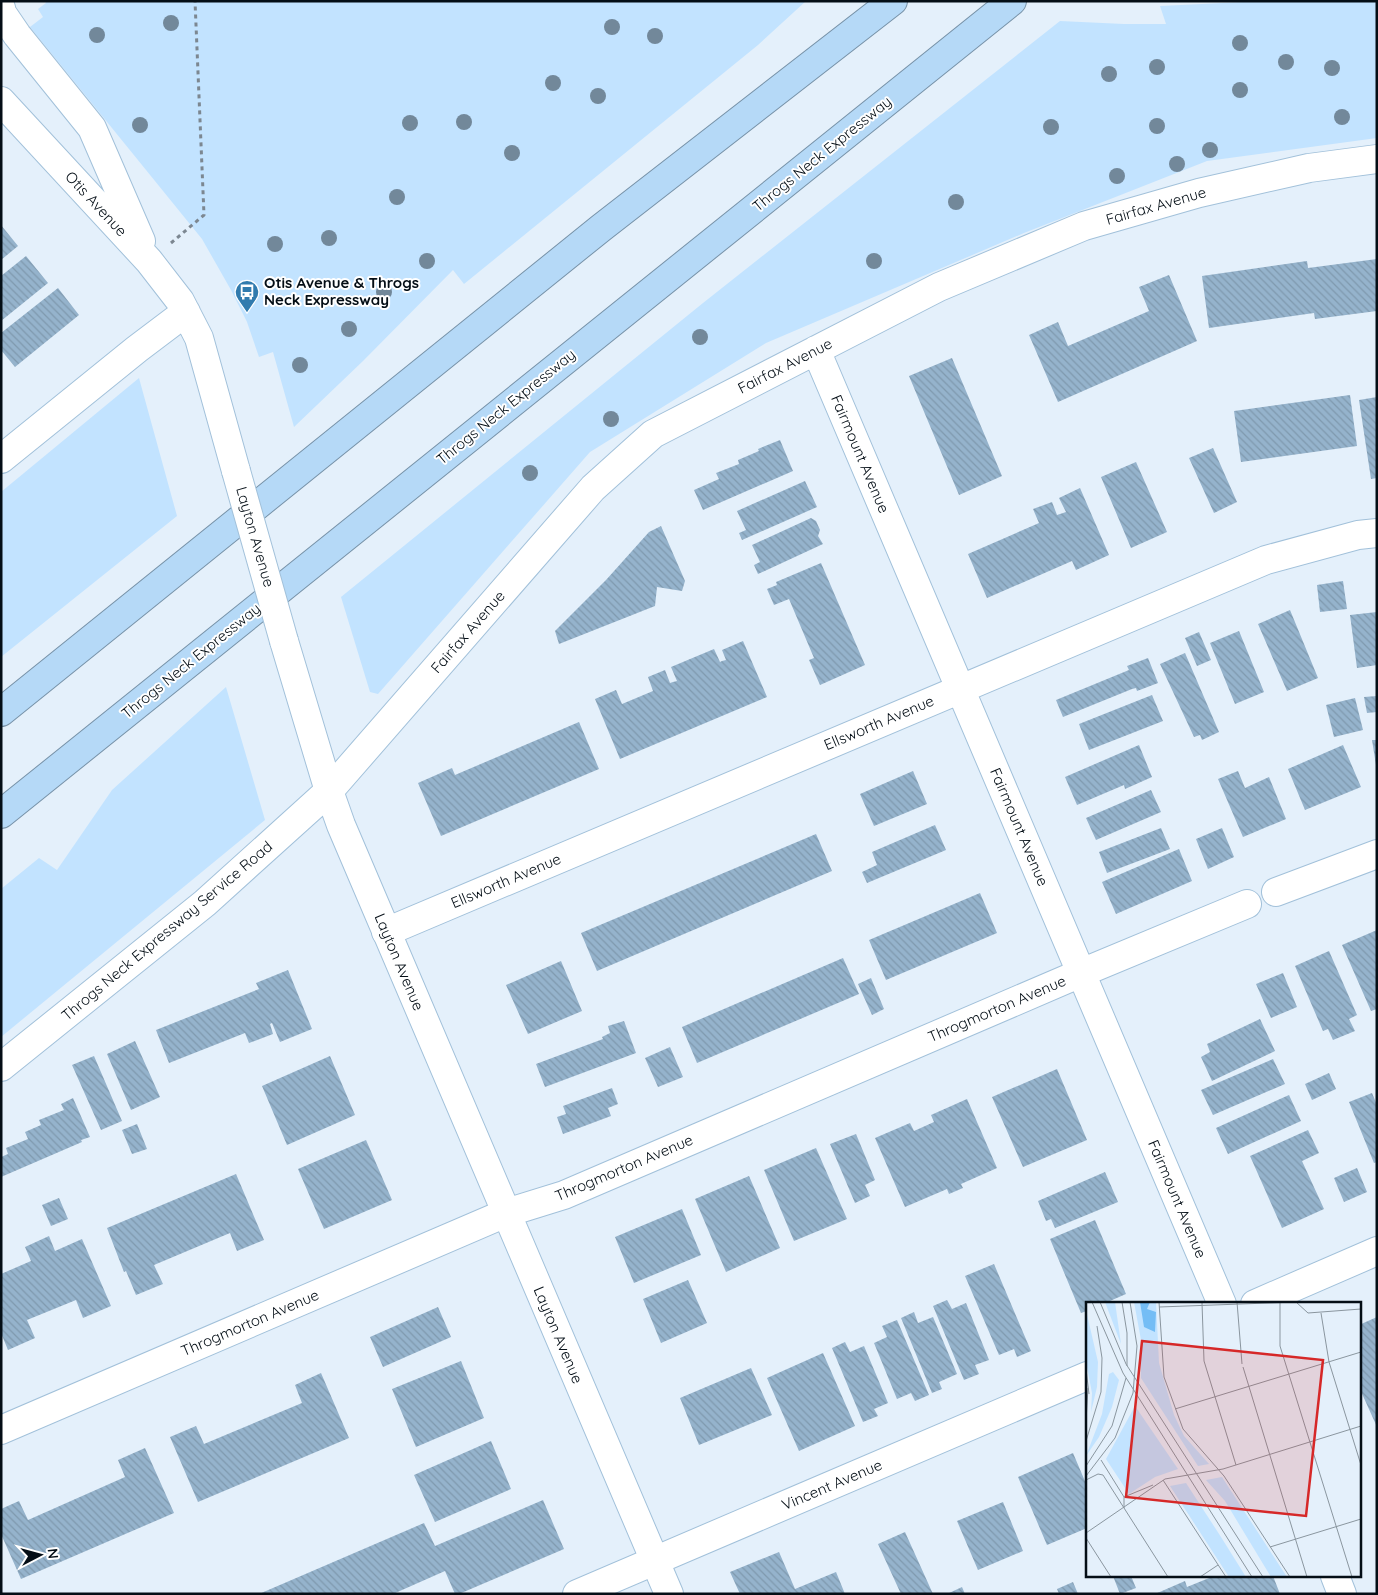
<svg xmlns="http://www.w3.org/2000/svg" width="1378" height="1595" viewBox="0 0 1378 1595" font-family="Quicksand,sans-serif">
  <defs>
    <pattern id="building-back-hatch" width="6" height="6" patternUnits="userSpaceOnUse" patternTransform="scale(1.25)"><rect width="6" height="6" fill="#95b3cc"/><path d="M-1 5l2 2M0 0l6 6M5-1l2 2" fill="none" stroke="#7f99ae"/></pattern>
  </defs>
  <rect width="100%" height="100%" fill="#e4f0fb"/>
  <path fill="#c2e3ff" d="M45 1H806L758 45 464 284 453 270 363 361 294 427 273 352 259 357 247 322 231 290 202 239 30 27 43 17 38 9 46 3Z
    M1264 1H1377V138L1207 161 1024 233 766 343 590 452 378 694 370 692 341 597 703 303 1060 21 1124 24H1166L1160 6Z
    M139 378 177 516 1 657V492Z
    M226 687 265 820 1 1037V889L39 858 57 870 112 790Z"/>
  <path fill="url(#building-back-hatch)" d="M1 225 18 246 1 260Z
    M26 256 48 283 1 321V276Z
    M1377 259V311L1315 319 1314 313 1209 328 1202 276 1307 261 1308 268Z
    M1169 275 1197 341 1058 402 1029 335 1058 322 1068 346 1149 311 1139 287Z
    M58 288 79 315 15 367 1 350V333Z
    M952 358 1002 476 959 495 909 376Z
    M1350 395 1357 446 1241 462 1234 411Z
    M1377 397V478L1371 479 1359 400Z
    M780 440 793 471 703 510 694 490 719 479 716 473 739 464 738 460 759 451 758 449Z
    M1213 448 1237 502 1214 513 1189 458Z
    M1136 462 1167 532 1131 548 1101 477Z
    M805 481 817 507 742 540 739 533 746 530 737 511Z
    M1080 488 1109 555 1076 570 1072 561 987 598 968 554 1039 523 1033 509 1052 502 1057 515 1066 512 1059 498Z
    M811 518 816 521 820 530 818 536 823 544 758 574 754 565 760 562 752 545Z
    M661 526 685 581 682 591 657 587 655 606 559 644 555 631 606 580 649 532Z
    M821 563 865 665 820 685 809 660 814 658 789 599 774 605 767 589 777 585 776 582Z
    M1343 581 1347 609 1320 612 1317 585Z
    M1290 610 1318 678 1287 691 1258 624Z
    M1377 612V665L1357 668 1350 615Z
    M1239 631 1264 692 1235 704 1210 643Z
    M1199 632 1211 660 1197 666 1185 638Z
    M743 641 767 697 620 759 595 699 616 690 622 704 653 691 648 677 665 670 670 683 673 682 677 681 671 667 714 649 720 662 722 661 726 660 722 650Z
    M1185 653 1219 732 1202 740 1200 735 1194 737 1160 664Z
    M1148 658 1158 683 1137 691 1136 688 1132 689 1063 717 1056 700 1129 670 1127 666Z
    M1152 695 1163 721 1089 750 1079 724Z
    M1377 696V712L1367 713 1364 697Z
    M1355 698 1363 730 1334 737 1326 705Z
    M579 722 599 769 441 836 418 783 452 768 455 775Z
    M1372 740H1377V765H1376Z
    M1139 745 1152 777 1125 789 1124 785 1077 805 1065 777Z
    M1343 745 1361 787 1305 810 1288 769Z
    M913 771 927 804 874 826 860 794Z
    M1238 771 1245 788 1269 777 1286 819 1243 837 1218 779Z
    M1151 790 1161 812 1096 840 1086 818Z
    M935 825 946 850 867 883 862 872 877 865 872 852Z
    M1161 828 1170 849 1107 873 1099 852Z
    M1222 828 1234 857 1208 869 1196 839Z
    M816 834 832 871 597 971 581 933Z
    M1179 849 1192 881 1116 914 1102 882Z
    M980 893 997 933 886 980 869 940Z
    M1377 930V1009L1371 1011 1342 945Z
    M1329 951 1357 1015 1349 1019 1355 1031 1333 1040 1328 1029 1323 1031 1295 966Z
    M843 958 859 994 697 1063 682 1027Z
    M561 961 582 1011 528 1034 506 985Z
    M288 970 312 1029 280 1042 272 1023 270 1024 273 1034 249 1043 245 1033 169 1063 156 1030 259 989 256 983Z
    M1283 973 1297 1007 1271 1018 1256 984Z
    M871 978 884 1009 872 1015 858 984Z
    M1260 1019 1275 1051 1212 1081 1201 1057 1210 1052 1207 1044Z
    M624 1021 636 1053 545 1087 536 1064 603 1039 602 1037 610 1033 608 1026Z
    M135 1041 160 1097 131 1110 107 1054Z
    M670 1047 683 1077 658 1087 645 1058Z
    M94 1056 122 1121 101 1130 72 1065Z
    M330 1056 355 1115 287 1145 262 1086Z
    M1273 1059 1285 1084 1213 1115 1201 1090Z
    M1057 1069 1087 1140 1023 1167 992 1097Z
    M1329 1073 1336 1089 1312 1100 1305 1084Z
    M612 1088 618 1104 608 1108 611 1116 563 1134 557 1117 566 1114 563 1106Z
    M1372 1093 1377 1105V1162L1374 1163 1349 1102Z
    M1289 1095 1301 1121 1228 1154 1216 1128Z
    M73 1098 90 1137 81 1140 82 1142 1 1177V1157L8 1154 6 1148 28 1139 25 1132 41 1125 39 1120 64 1110 61 1104Z
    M967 1099 997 1168 961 1184 963 1188 949 1194 947 1189 905 1207 875 1138 910 1123 914 1131 934 1122 931 1115Z
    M137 1124 147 1149 132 1154 122 1130Z
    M1308 1130 1319 1153 1302 1161 1324 1209 1282 1228 1250 1156Z
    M856 1134 875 1180 865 1185 870 1196 855 1203 830 1144Z
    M366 1140 392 1200 324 1229 298 1169Z
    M816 1148 847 1219 794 1241 764 1170Z
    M1357 1168 1367 1192 1344 1202 1334 1178Z
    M1105 1172 1118 1202 1055 1228 1051 1219 1046 1221 1038 1201Z
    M236 1174 264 1240 237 1251 230 1233 154 1265 163 1284 136 1295 126 1271 124 1272 107 1228Z
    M749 1176 780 1248 726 1272 695 1199Z
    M59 1198 68 1219 51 1226 42 1205Z
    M682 1209 701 1255 634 1283 615 1237Z
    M1095 1220 1126 1294 1103 1304H1087V1311L1081 1313 1050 1239Z
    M49 1236 55 1251 82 1239 111 1306 83 1318 76 1300 27 1320 35 1338 8 1350 1 1333V1274L31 1261 25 1247Z
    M994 1264 1031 1351 1017 1357 1014 1349 999 1355 965 1276Z
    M688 1280 707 1323 661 1343 643 1299Z
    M947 1300 952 1309 966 1303 989 1360 975 1365 979 1374 964 1380 933 1306Z
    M438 1307 451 1337 383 1367 370 1337Z
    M914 1312 918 1323 933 1317 957 1374 939 1382 942 1389 932 1393 901 1318Z
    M1377 1317V1427L1359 1387V1325Z
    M897 1320 929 1395 915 1401 911 1393 897 1399 874 1343 887 1337 882 1326Z
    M845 1342 850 1352 864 1346 888 1403 874 1409 878 1416 863 1422 832 1348Z
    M823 1353 855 1426 799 1451 767 1378Z
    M461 1361 484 1418 416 1447 392 1389Z
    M751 1368 772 1415 699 1445 680 1398Z
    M321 1373 349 1438 198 1502 170 1437 196 1426 204 1444 278 1413 302 1403 295 1385Z
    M491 1441 511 1489 435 1522 414 1475Z
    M145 1448 174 1513 21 1579 1 1534V1509L19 1501 28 1520 125 1477 118 1460Z
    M1073 1453 1087 1486V1528L1047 1545 1018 1477Z
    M543 1500 564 1549 459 1594H455L445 1571 393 1594H259L424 1523 435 1546Z
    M1003 1502 1023 1551 978 1570 957 1521Z
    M905 1532 933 1594H901L878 1544Z
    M779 1552 795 1589 836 1572 845 1594H740L730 1572Z
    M1113 1576H1131L1136 1588 1120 1594Z
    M1214 1576H1273L1280 1594H1155L1185 1581 1187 1587Z
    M1073 1582 1078 1594H1059L1057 1589Z
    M962 1587 965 1594H947Z"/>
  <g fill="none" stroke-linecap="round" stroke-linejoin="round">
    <g stroke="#a2c1da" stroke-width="30">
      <path id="minor" d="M816 350 1222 1304
        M329 791 593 488 653 434 939 287 1084 226 1199 193 1309 168 1377 159
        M1276 892 1377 854
        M386 932 1266 560 1358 535 1377 533
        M1255 1304 1377 1251
        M1 1430 506 1213 564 1195 1081 973 1247 904
        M1335 1576 1342 1594
        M577 1594 1087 1376"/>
    </g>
    <g stroke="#a2c1da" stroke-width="30">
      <path id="tertiary" d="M1 8 2 13 17 35 92 128 141 241
        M1 101 149 261 180 301 199 338 236 471
        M1 459 137 349 186 312
        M284 641 329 791 341 825 669 1594
        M1 1067 205 903 329 791"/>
    </g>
    <g stroke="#7792a8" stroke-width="30">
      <path id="motorway" d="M1 712 601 228 893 1
        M1 814 1012 1"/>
    </g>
    <path stroke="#7c8791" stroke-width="3" stroke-dasharray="4 4" stroke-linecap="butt" d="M171 243 204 215 195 1"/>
    <use href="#minor" stroke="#fff" stroke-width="28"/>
    <use href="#tertiary" stroke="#fff" stroke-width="28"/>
    <use href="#motorway" stroke="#b5d9f7" stroke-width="28"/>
    <g stroke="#a2c1da" stroke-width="30" stroke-linecap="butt">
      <path id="tertiary-bridge" d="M236 471 284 641"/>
    </g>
    <use href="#tertiary-bridge" stroke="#fff" stroke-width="28"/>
  </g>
  <g fill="#72889a">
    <circle cx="171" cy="23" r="8"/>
    <circle cx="612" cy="27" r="8"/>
    <circle cx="97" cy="35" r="8"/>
    <circle cx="655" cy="36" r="8"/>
    <circle cx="1240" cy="43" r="8"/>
    <circle cx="1286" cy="62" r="8"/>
    <circle cx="1157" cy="67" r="8"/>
    <circle cx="1332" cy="68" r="8"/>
    <circle cx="1109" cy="74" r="8"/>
    <circle cx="553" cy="83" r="8"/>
    <circle cx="1240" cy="90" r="8"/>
    <circle cx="598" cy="96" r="8"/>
    <circle cx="1342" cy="117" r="8"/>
    <circle cx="464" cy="122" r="8"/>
    <circle cx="410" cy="123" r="8"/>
    <circle cx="140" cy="125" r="8"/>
    <circle cx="1157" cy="126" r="8"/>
    <circle cx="1051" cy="127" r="8"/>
    <circle cx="1210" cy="150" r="8"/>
    <circle cx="512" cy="153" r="8"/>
    <circle cx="1177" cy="164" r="8"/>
    <circle cx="1117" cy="176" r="8"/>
    <circle cx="397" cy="197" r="8"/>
    <circle cx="956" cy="202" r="8"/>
    <circle cx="329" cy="238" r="8"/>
    <circle cx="275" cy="244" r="8"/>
    <circle cx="427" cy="261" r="8"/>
    <circle cx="874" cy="261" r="8"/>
    <circle cx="384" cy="292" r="8"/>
    <circle cx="349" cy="329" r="8"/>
    <circle cx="700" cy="337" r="8"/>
    <circle cx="300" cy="365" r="8"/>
    <circle cx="611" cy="419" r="8"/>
    <circle cx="530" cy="473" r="8"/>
  </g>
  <defs>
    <g id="bus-pin" transform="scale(1.25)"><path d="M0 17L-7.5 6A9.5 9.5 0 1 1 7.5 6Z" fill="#317bae" stroke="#fff"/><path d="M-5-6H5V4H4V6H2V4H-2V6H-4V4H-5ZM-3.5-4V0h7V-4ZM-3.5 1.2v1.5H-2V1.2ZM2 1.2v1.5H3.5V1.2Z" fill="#fff"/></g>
  </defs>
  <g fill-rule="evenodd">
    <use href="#bus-pin" x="247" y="292"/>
  </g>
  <g text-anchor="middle" stroke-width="4" stroke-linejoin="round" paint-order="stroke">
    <g font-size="15" fill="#040e16" stroke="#fff">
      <text transform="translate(822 154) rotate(-39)" y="5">Throgs Neck Expressway</text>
      <text transform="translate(96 204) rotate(47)" y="5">Otis Avenue</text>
      <text transform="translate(1156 206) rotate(-16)" y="5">Fairfax Avenue</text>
      <text transform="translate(785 366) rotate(-27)" y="5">Fairfax Avenue</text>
      <text transform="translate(506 407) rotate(-39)" y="5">Throgs Neck Expressway</text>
      <text transform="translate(860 454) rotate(67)" y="5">Fairmount Avenue</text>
      <text transform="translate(255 537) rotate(74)" y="5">Layton Avenue</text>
      <text transform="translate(468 632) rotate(-49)" y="5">Fairfax Avenue</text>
      <text transform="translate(191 661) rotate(-39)" y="5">Throgs Neck Expressway</text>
      <text transform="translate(879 723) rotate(-23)" y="5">Ellsworth Avenue</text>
      <text transform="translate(1019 827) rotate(67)" y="5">Fairmount Avenue</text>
      <text transform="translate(506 881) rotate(-23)" y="5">Ellsworth Avenue</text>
      <text transform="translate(167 931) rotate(-40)" y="5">Throgs Neck Expressway Service Road</text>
      <text transform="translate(399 962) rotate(67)" y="5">Layton Avenue</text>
      <text transform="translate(997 1009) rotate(-23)" y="5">Throgmorton Avenue</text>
      <text transform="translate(624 1168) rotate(-23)" y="5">Throgmorton Avenue</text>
      <text transform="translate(1177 1199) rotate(67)" y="5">Fairmount Avenue</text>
      <text transform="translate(250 1323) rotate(-23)" y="5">Throgmorton Avenue</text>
      <text transform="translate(558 1335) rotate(67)" y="5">Layton Avenue</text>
      <text transform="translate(832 1485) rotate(-23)" y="5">Vincent Avenue</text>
    </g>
    <g font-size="15" font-weight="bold" fill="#040e16" stroke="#fff" text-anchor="start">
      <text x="264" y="288">Otis Avenue &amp; Throgs<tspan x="264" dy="17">Neck Expressway</tspan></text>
    </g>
  </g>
  <g transform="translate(1086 1302)">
    <rect width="275" height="275" fill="#e4f0fb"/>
    <path d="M19 0H29L35 42 22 8ZM48 0H70L73 61 88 113 98 134 123 162 112 164 55 76V38ZM0 8 12 60 11 85 5 110 6 91 0 60ZM27 70 33 78 26 105 13 135 0 154 16 112 23 72ZM49 104 92 167 69 175 43 192 20 157ZM136 175 160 212 201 275H185L139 199 120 178ZM100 181 135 235 160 275H143L84 184Z" fill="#c2e3ff"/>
    <path d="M54 0H64L61 7 70 10 69 30 58 25Z" fill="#74bdf5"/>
    <path fill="none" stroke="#8a969f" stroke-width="1" d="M6 0 37 71 166 275M14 0 40 62 177 275M36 0 41 31V64M73 0 78 75 97 127 138 174 204 275M151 0 156 62M194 0V44L266 275M116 1 118 59 150 163M73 5 210 0 222 11 275 7M235 11 243 60 275 163M157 65 221 275M0 67 3 92M89 107 275 50M0 119 2 86M0 139 15 90 16 56 11 24M15 158 38 195V206M0 164 26 124 40 76M0 174 29 136 47 91 51 44 44 0M0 178 12 172 17 173 82 275M77 178 140 275M38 195 67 183M0 231 79 177 137 167 275 124M0 236 25 275M184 245 275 217M114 275 132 263"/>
    <path fill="#d62828" fill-opacity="0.15" stroke="#d62828" stroke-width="2.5" d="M56 39 237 58 220 214 40 195Z"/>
    <rect width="275" height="275" fill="none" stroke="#040e16" stroke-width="2.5"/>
  </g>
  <rect width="1378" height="1595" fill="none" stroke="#040e16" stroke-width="5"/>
  <g transform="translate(40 1555) rotate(84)" stroke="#ffffff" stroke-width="4" paint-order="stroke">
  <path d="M0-4L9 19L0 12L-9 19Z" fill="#040e16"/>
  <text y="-8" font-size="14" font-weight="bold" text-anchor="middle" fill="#040e16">N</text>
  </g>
</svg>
